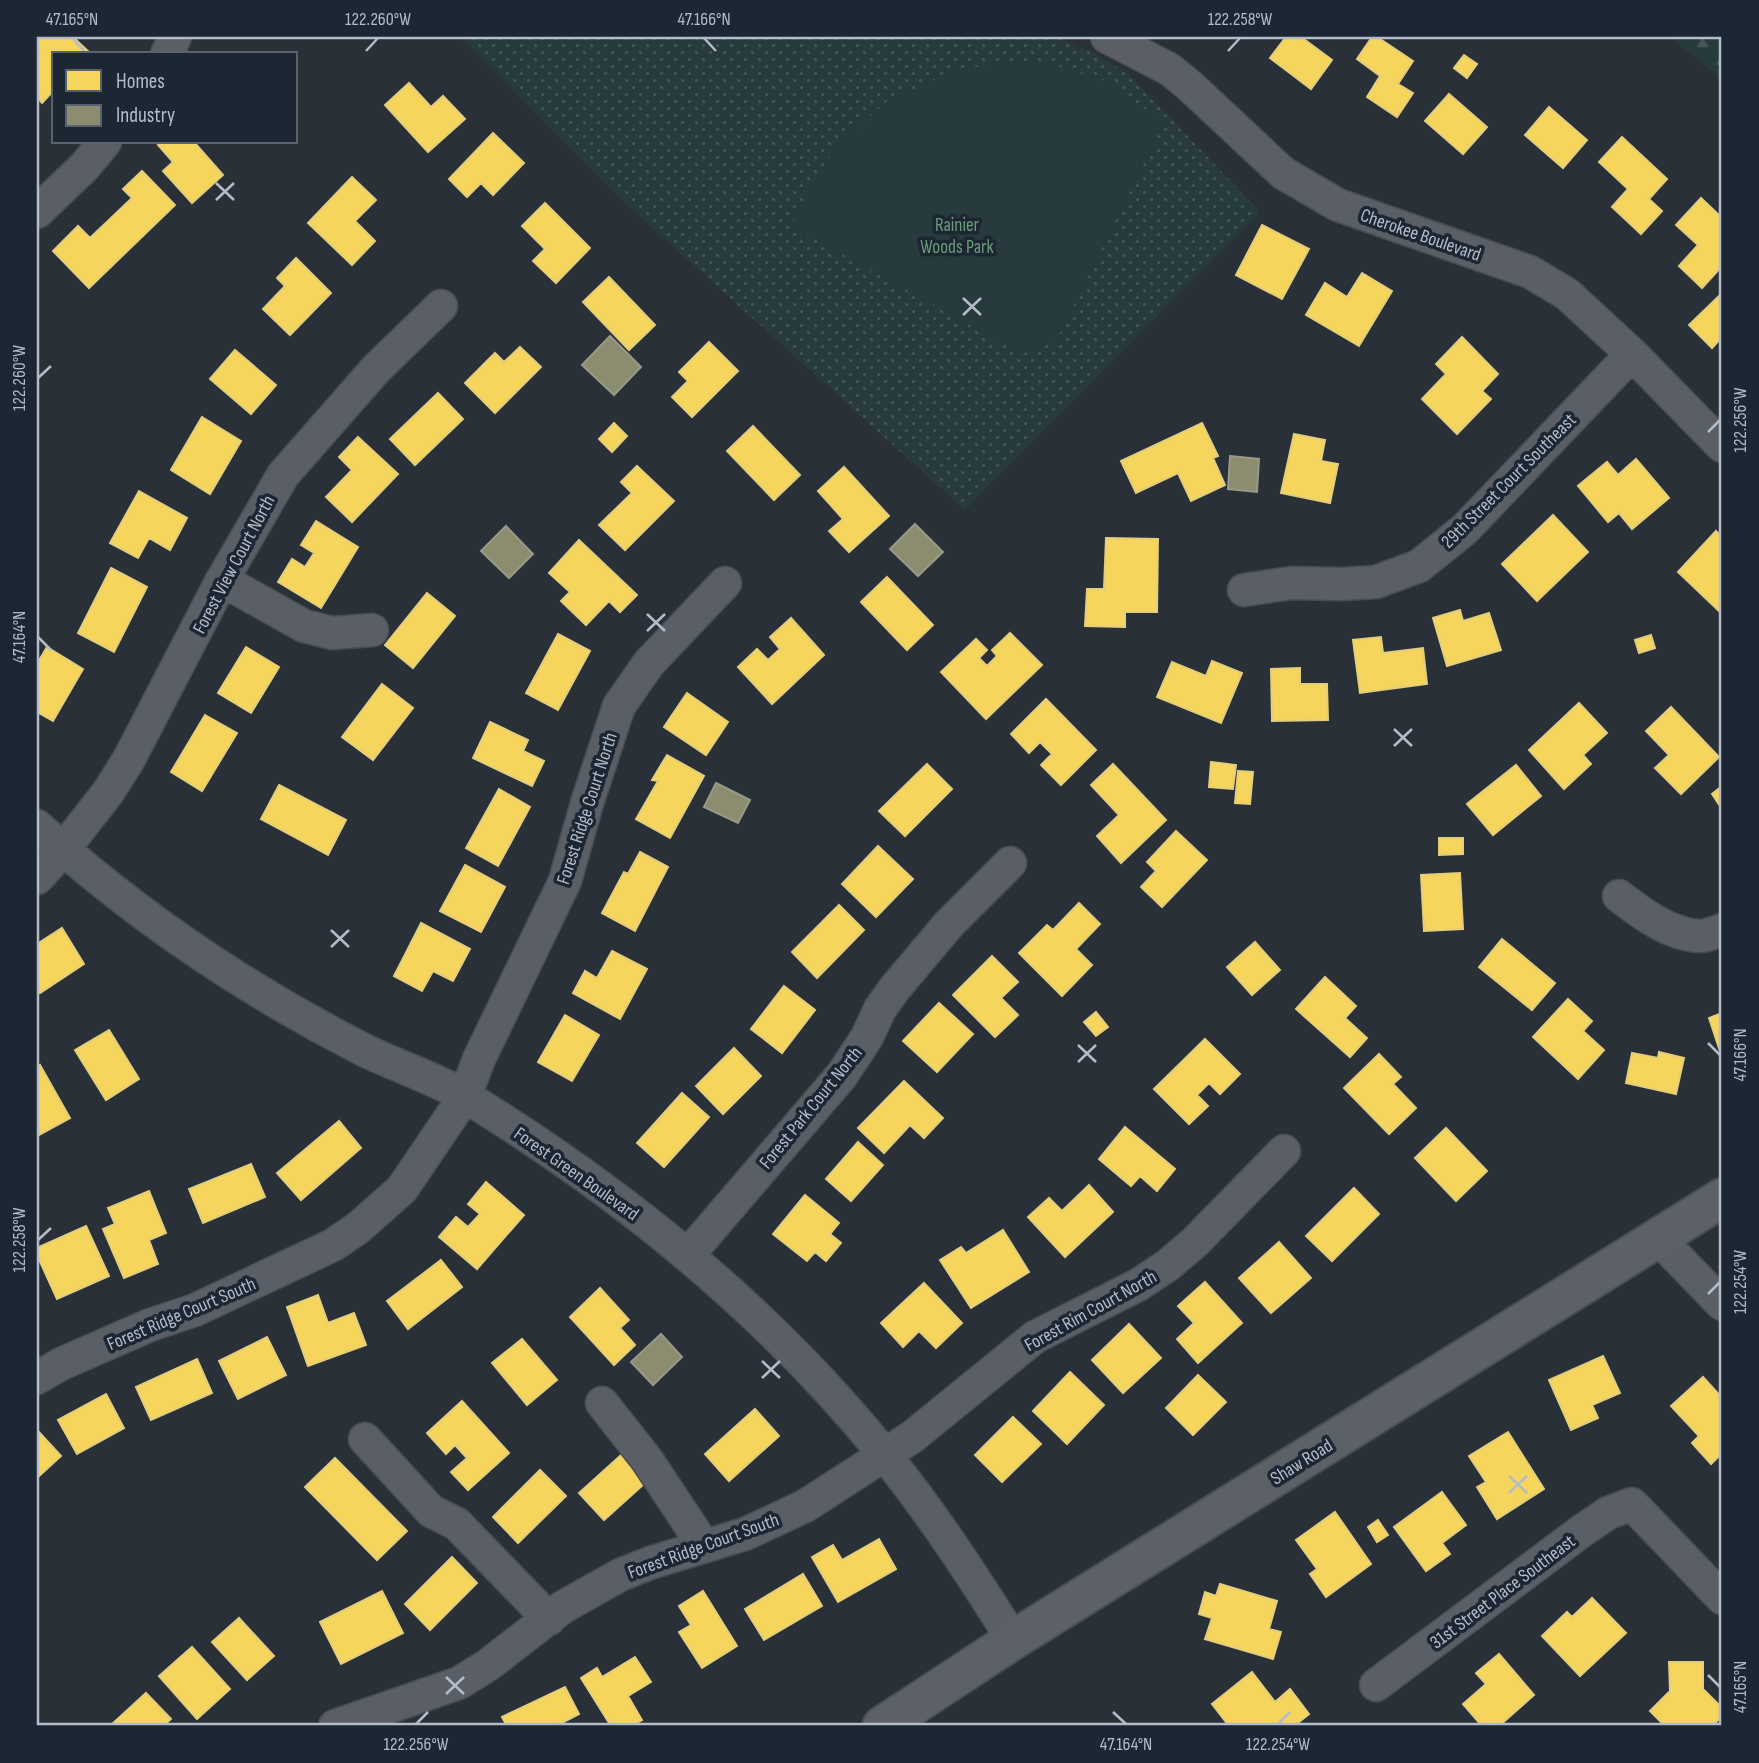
<svg xmlns="http://www.w3.org/2000/svg" width="1759" height="1763" viewBox="0 0 1759 1763" font-family="'Sofia Sans Condensed',sans-serif">
  <defs>
    <pattern id="forest-firs" width="22" height="20" patternUnits="userSpaceOnUse" patternTransform="scale(1.75)"><rect width="22" height="20" fill="#273a3e"/><path d="M5 1l3.5 6h-7zM16 11l3.5 6h-7z" fill="#445559"/></pattern>
    <pattern id="park-dots" width="8" height="8" patternUnits="userSpaceOnUse" patternTransform="scale(1.75)"><rect width="8" height="8" fill="#273a3e"/><path d="M2 2h.1M6 6h.1" fill="none" stroke="#445559" stroke-width="1.8" stroke-linecap="round"/></pattern>
  </defs>
  <rect width="100%" height="100%" fill="#2a3038"/>
  <path fill="url(#forest-firs)" d="M1670 37H1722V79Z"/>
  <path fill="url(#park-dots)" d="M460 37H1057L1093 53 1128 74 1260 212 965 510 628 206Z"/>
  <path fill="#273a3e" d="M1037 60 1105 81 1164 123 1057 339 1022 354 792 226 805 196 837 145 890 99 960 69Z"/>
  <path fill="#f6d55c" stroke="#e2ce7d" stroke-width="2" d="M37 37H73L90 53 54 54V90L42 103 37 97V56L40 53 37 50Z
    M1286 37H1301L1332 60 1311 89 1270 58Z
    M1372 37H1377L1413 61 1398 84 1413 93 1397 117 1367 97 1380 76 1357 59Z
    M1464 55 1477 64 1467 78 1454 68Z
    M409 83 431 107 443 96 465 119 428 152 385 105Z
    M1449 94 1487 127 1463 154 1425 121Z
    M1549 107 1587 140 1563 168 1525 135Z
    M493 133 524 163 493 195 481 183 467 197 449 179Z
    M1622 137 1667 179 1649 199 1662 211 1641 234 1612 207 1628 189 1599 162Z
    M162 142H194L223 175 192 203 163 171 173 162 158 145Z
    M142 171 175 205 89 288 53 251 78 226 90 238 132 198 123 189Z
    M352 177 376 200 355 221 375 241 352 265 308 223Z
    M1701 198 1722 218V266L1702 288 1679 266 1698 245 1676 225Z
    M545 203 590 248 556 283 533 261 545 249 522 226Z
    M1262 225 1309 249 1282 299 1236 275Z
    M296 258 331 293 290 335 263 309 285 286 277 278Z
    M1362 273 1392 291 1359 346 1306 315 1325 283 1347 297Z
    M609 277 655 325 629 350 583 302Z
    M1722 293V337L1712 348 1689 325Z
    M1462 337 1498 374 1482 391 1491 399 1457 434 1422 399 1446 374 1436 364Z
    M709 342 738 371 692 417 672 397 688 381 679 372Z
    M520 347 541 367 495 413 465 383 495 353 504 362Z
    M235 350 276 385 251 414 210 379Z
    M438 393 463 419 415 465 390 439Z
    M202 417 241 441 210 494 171 470Z
    M614 423 627 436 612 452 599 439Z
    M1202 423 1218 456 1213 458 1225 485 1191 501 1178 473 1136 493 1121 461Z
    M753 426 800 475 774 500 727 451Z
    M1294 434 1325 440 1321 461 1338 464 1330 503 1281 493Z
    M358 437 398 474 352 522 326 497 352 470 339 457Z
    M1636 459 1669 498 1632 529 1619 513 1608 522 1578 486 1607 462 1618 475Z
    M637 466 674 501 625 550 599 525 632 493 621 482Z
    M844 467 889 516 849 552 829 531 843 519 818 491Z
    M139 491 187 518 170 550 149 538 138 558 110 543Z
    M1553 515 1588 552 1537 601 1502 564Z
    M316 521 358 547 321 608 278 582 292 559 305 567 314 553 301 545Z
    M1716 531 1722 537V614L1678 572Z
    M1106 538 1158 539 1157 612H1125V627L1085 626 1087 589H1104Z
    M579 540 637 595 620 612 609 601 586 625 561 601 570 592 549 573Z
    M111 568 147 587 114 652 78 633Z
    M887 577 933 625 907 650 861 602Z
    M427 593 455 616 413 668 385 645Z
    M1460 610 1463 621 1489 613 1501 650 1447 666 1433 618Z
    M791 618 824 655 772 704 738 667 757 649 768 660 780 649 770 637Z
    M1010 633 1042 665 986 719 941 672 976 639 987 650 979 658 987 666 997 656 992 650Z
    M558 634 590 651 558 710 526 693Z
    M1651 635 1655 648 1639 653 1635 640Z
    M1381 637 1383 653 1423 648 1427 684 1360 693 1353 640Z
    M47 647 83 669 53 721 37 712V664Z
    M246 647 279 667 251 713 218 693Z
    M1212 661 1242 673 1221 723 1157 697 1172 662 1206 676Z
    M1300 668V684H1327L1328 720 1272 721 1271 669Z
    M382 684 413 708 373 760 342 737Z
    M687 693 728 722 706 755 664 727Z
    M1046 699 1096 750 1061 785 1041 765 1052 754 1040 742 1029 753 1011 734Z
    M1579 703 1607 733 1583 755 1591 764 1564 789 1529 750Z
    M1671 707 1719 757 1681 794 1655 768 1669 755 1646 731Z
    M205 715 237 733 202 791 171 772Z
    M490 722 528 740 523 751 544 761 532 786 473 758Z
    M667 755 704 776 670 838 636 819 658 781 652 780Z
    M1211 762 1236 765 1233 789 1209 787Z
    M927 764 952 789 905 836 879 811Z
    M1113 764 1166 820 1121 863 1097 836 1119 815 1091 785Z
    M1516 765 1541 796 1493 835 1467 804Z
    M1238 771 1253 772 1250 804 1235 803Z
    M279 785 346 820 328 855 261 819Z
    M1722 786V809L1712 794Z
    M499 789 530 807 498 866 466 848Z
    M1176 831 1207 860 1162 907 1141 887 1156 871 1147 862Z
    M1439 838H1463V854L1439 855Z
    M878 846 913 879 876 917 842 884Z
    M640 852 668 867 635 931 602 913 624 872 628 874Z
    M465 865 505 887 481 932 440 911Z
    M1460 873 1463 929 1424 931 1421 875Z
    M1079 903 1100 924 1076 949 1092 965 1062 996 1019 953 1047 925 1053 930Z
    M839 905 864 930 817 978 792 952Z
    M421 923 470 949 453 981 433 971 422 991 394 976Z
    M62 928 84 964 40 993 37 987V944Z
    M1502 939 1555 983 1532 1010 1479 967Z
    M1255 942 1280 970 1252 995 1227 967Z
    M612 951 647 969 620 1019 573 993 585 971 597 978Z
    M992 956 1018 982 1001 998 1018 1015 995 1037 953 995Z
    M1325 977 1356 1006 1345 1018 1367 1038 1350 1057 1296 1009Z
    M784 986 815 1010 782 1053 751 1029Z
    M1568 999 1592 1021 1583 1031 1604 1050 1578 1079 1533 1037Z
    M939 1003 973 1034 937 1072 903 1041Z
    M1096 1012 1108 1027 1096 1036 1084 1022Z
    M1722 1013V1054H1721L1709 1018Z
    M565 1015 599 1035 572 1081 538 1062Z
    M109 1030 139 1079 106 1100 75 1050Z
    M1205 1039 1240 1074 1220 1094 1209 1083 1197 1095 1208 1106 1189 1124 1154 1089Z
    M734 1048 761 1076 723 1114 696 1086Z
    M1659 1052 1684 1058 1676 1094 1626 1083 1632 1053 1658 1058Z
    M1379 1054 1401 1077 1393 1084 1416 1108 1389 1134 1344 1088Z
    M40 1065 70 1118 37 1136V1067Z
    M904 1081 943 1118 924 1138 910 1125 884 1153 858 1128Z
    M682 1093 709 1117 664 1167 637 1143Z
    M339 1121 361 1148 301 1200 277 1173Z
    M1125 1127 1175 1169 1157 1191 1140 1176 1131 1186 1099 1159Z
    M1446 1128 1487 1171 1456 1201 1415 1158Z
    M858 1142 883 1165 851 1201 826 1179Z
    M251 1164 265 1197 203 1223 189 1189Z
    M486 1182 524 1215 477 1269 439 1237 456 1217 468 1227 480 1214 468 1204Z
    M1089 1185 1113 1212 1065 1257 1028 1217 1049 1198 1062 1211Z
    M1354 1188 1379 1214 1332 1261 1306 1236Z
    M149 1191 166 1233 149 1240 158 1264 124 1278 103 1229 115 1224 108 1208Z
    M805 1195 839 1223 830 1234 841 1243 826 1261 815 1252 807 1261 773 1234Z
    M86 1226 109 1276 57 1299 37 1255V1248Z
    M1003 1230 1029 1272 971 1308 940 1260 961 1247 966 1253Z
    M1279 1242 1311 1278 1271 1313 1239 1278Z
    M441 1260 462 1287 408 1329 387 1301Z
    M1205 1282 1242 1323 1198 1363 1177 1339 1194 1323 1178 1306Z
    M924 1283 962 1323 936 1348 919 1331 903 1347 881 1323Z
    M600 1288 629 1320 620 1328 635 1345 614 1365 570 1317Z
    M318 1295 328 1323 354 1313 366 1345 308 1366 287 1307Z
    M1129 1324 1161 1358 1123 1393 1092 1360Z
    M267 1337 286 1375 238 1399 219 1361Z
    M522 1339 557 1380 527 1405 492 1363Z
    M1603 1356 1620 1393 1592 1405 1598 1418 1571 1430 1549 1380Z
    M197 1359 212 1393 151 1420 136 1387Z
    M1070 1372 1104 1405 1067 1444 1033 1411Z
    M1198 1375 1226 1402 1193 1435 1166 1408Z
    M1703 1377 1722 1398V1453L1711 1464 1692 1443 1699 1436 1671 1406Z
    M106 1394 124 1428 77 1454 58 1420Z
    M462 1401 509 1453 468 1490 451 1472 467 1458 455 1445 446 1454 427 1433Z
    M755 1409 779 1436 729 1481 705 1454Z
    M1013 1417 1041 1444 1002 1482 975 1455Z
    M37 1430 61 1456 37 1478Z
    M1508 1432 1544 1489 1497 1519 1477 1487 1486 1482 1469 1456Z
    M629 1448 654 1475 604 1520 579 1493Z
    M335 1458 407 1531 377 1560 305 1487Z
    M540 1470 566 1496 518 1543 493 1517Z
    M1442 1492 1466 1525 1442 1543 1450 1554 1426 1571 1394 1527Z
    M1335 1512 1371 1564 1326 1597 1310 1574 1317 1569 1296 1540Z
    M1378 1520 1388 1535 1377 1542 1368 1527Z
    M879 1539 896 1569 838 1602 812 1557 833 1545 842 1560Z
    M452 1557 477 1583 430 1630 405 1604Z
    M803 1574 822 1606 764 1640 745 1609Z
    M1220 1584 1277 1601 1269 1629 1281 1632 1273 1659 1205 1639 1212 1618 1199 1614 1205 1592 1216 1596Z
    M382 1591 403 1633 341 1664 320 1622Z
    M703 1591 737 1646 702 1668 679 1632 691 1625 679 1606Z
    M1592 1598 1626 1633 1580 1676 1542 1636 1567 1612 1572 1617Z
    M239 1618 274 1656 247 1680 212 1642Z
    M192 1647 230 1689 197 1719 159 1676Z
    M1499 1654 1534 1695 1499 1726H1482L1463 1704 1486 1684 1476 1673Z
    M635 1657 651 1682 628 1696 642 1720 631 1726H611L581 1678 597 1668 602 1677Z
    M1669 1662H1703V1689L1722 1708V1716L1712 1726H1665L1650 1711 1670 1691Z
    M1252 1672 1275 1702 1290 1689 1309 1714 1294 1726H1229L1212 1704Z
    M565 1687 579 1714 556 1726H507L502 1717Z
    M146 1693 171 1719 163 1726H110Z"/>
  <path fill="#8c8c6e" stroke="#989a89" stroke-width="2" d="M610 336 641 367 614 395 582 365Z
    M1230 456 1259 459 1257 492 1228 489Z
    M915 524 943 552 918 576 890 549Z
    M506 526 533 554 509 578 481 551Z
    M716 783 750 800 738 823 704 807Z
    M661 1334 682 1357 653 1385 631 1362Z"/>
  <g fill="none" stroke-linecap="round" stroke-linejoin="round">
    <g stroke="#484c53" stroke-width="35">
      <path id="minor" d="M1107 37 1169 69 1190 86 1283 173 1338 205 1530 272 1567 294 1632 354 1722 446
        M167 54 175 37
        M37 212 85 166 105 142
        M222 580 304 626 332 633 372 630
        M1244 590 1291 583 1342 584 1376 582 1419 566 1465 529 1632 354
        M37 826C134 914 245 989 362 1049 396 1066 435 1078 468 1098 624 1194 768 1311 884 1454 932 1513 973 1576 1013 1640
        M37 878 63 850 109 791 129 759 221 582 283 475 376 369 441 306
        M1619 896C1641 913 1670 935 1700 936 1707 936 1716 932 1722 930
        M1659 1239 1722 1304
        M688 1255 842 1075 867 1037 880 1009 895 988 949 924 1010 863
        M37 1378 61 1364 150 1325 195 1310 333 1245 358 1228 402 1189 465 1096 479 1059 565 881 587 803 619 706 649 663 725 583
        M602 1403 647 1460 704 1546
        M365 1439 431 1511 457 1524 549 1619
        M1376 1685 1583 1530 1608 1513 1632 1504 1722 1598
        M335 1726 459 1683 488 1665 563 1607 620 1575 650 1563 745 1534 805 1506 912 1437 1035 1337 1138 1285 1168 1265 1195 1242 1284 1151"/>
    </g>
    <g stroke="#484c55" stroke-width="42">
      <path id="major" d="M882 1726 1013 1640 1722 1198"/>
    </g>
    <use href="#minor" stroke="#5a5e66" stroke-width="32"/>
    <use href="#major" stroke="#5c6168" stroke-width="38"/>
  </g>
  <path fill="none" stroke="#b4bcc9" stroke-width="2.5" d="M72 38 84 51M704 38 716 51M366 51 378 38M1228 51 1240 38M216 183 234 200M216 200 234 183M963 298 981 315M963 315 981 298M38 378 51 366M1708 432 1720 420M647 614 665 631M647 631 665 614M38 637 51 650M1394 729 1412 746M1394 746 1412 729M331 930 349 947M331 947 349 930M1708 1043 1720 1055M1078 1045 1096 1062M1078 1062 1096 1045M38 1240 51 1228M1708 1294 1720 1282M762 1361 780 1378M762 1378 780 1361M1509 1476 1527 1493M1509 1493 1527 1476M1708 1675 1720 1687M446 1677 464 1694M446 1694 464 1677M1113 1712 1126 1724M416 1724 428 1712M1278 1724 1290 1712"/>
  <g text-anchor="middle" stroke-width="7" stroke-linejoin="round" paint-order="stroke">
    <g font-size="19" fill="#6b9a76" stroke="#1d2633">
      <text x="957" y="231">Rainier<tspan x="957" dy="22">Woods Park</tspan></text>
    </g>
    <g font-size="19" fill="#b4bcc9" stroke="#1d2633">
      <text transform="translate(1421 234) rotate(19)" y="7">Cherokee Boulevard</text>
      <text transform="translate(1508 480) rotate(-45)" y="7">29th Street Court Southeast</text>
      <text transform="translate(233 564) rotate(-62)" y="7">Forest View Court North</text>
      <text transform="translate(586 808) rotate(-72)" y="7">Forest Ridge Court North</text>
      <text transform="translate(810 1107) rotate(-51)" y="7">Forest Park Court North</text>
      <text transform="translate(577 1173) rotate(35)" y="7">Forest Green Boulevard</text>
      <text transform="translate(1090 1310) rotate(-29)" y="7">Forest Rim Court North</text>
      <text transform="translate(181 1313) rotate(-23)" y="7">Forest Ridge Court South</text>
      <text transform="translate(1301 1461) rotate(-32)" y="7">Shaw Road</text>
      <text transform="translate(703 1545) rotate(-20)" y="7">Forest Ridge Court South</text>
      <text transform="translate(1502 1591) rotate(-37)" y="7">31st Street Place Southeast</text>
    </g>
  </g>
  <rect width="1759" height="1763" fill="none" stroke="#1d2633" stroke-width="77"/>
  <rect x="52" y="52" width="245" height="91" fill="#1d2633" stroke="#59626f" stroke-width="2"/>
  <rect x="66" y="70" width="35" height="21" fill="#f6d55c" stroke="#59626f" stroke-width="2"/>
  <text x="116" y="88" font-size="21" fill="#b4bcc9">Homes</text>
  <rect x="66" y="105" width="35" height="21" fill="#8c8c6e" stroke="#59626f" stroke-width="2"/>
  <text x="116" y="122" font-size="21" fill="#b4bcc9">Industry</text>
  <rect x="38" y="38" width="1682" height="1686" fill="none" stroke="#b4bcc9" stroke-width="2.5"/>
  <g font-size="18" text-anchor="middle" fill="#b4bcc9">
    <text x="72" y="25">47.165°N</text>
    <text x="378" y="25">122.260°W</text>
    <text x="704" y="25">47.166°N</text>
    <text x="1240" y="25">122.258°W</text>
    <text transform="translate(19 378) rotate(-90)" y="6">122.260°W</text>
    <text transform="translate(1740 420) rotate(-90)" y="6">122.256°W</text>
    <text transform="translate(19 637) rotate(-90)" y="6">47.164°N</text>
    <text transform="translate(1740 1055) rotate(-90)" y="6">47.166°N</text>
    <text transform="translate(19 1240) rotate(-90)" y="6">122.258°W</text>
    <text transform="translate(1740 1282) rotate(-90)" y="6">122.254°W</text>
    <text transform="translate(1740 1687) rotate(-90)" y="6">47.165°N</text>
    <text x="416" y="1750">122.256°W</text>
    <text x="1126" y="1750">47.164°N</text>
    <text x="1278" y="1750">122.254°W</text>
  </g>
</svg>
